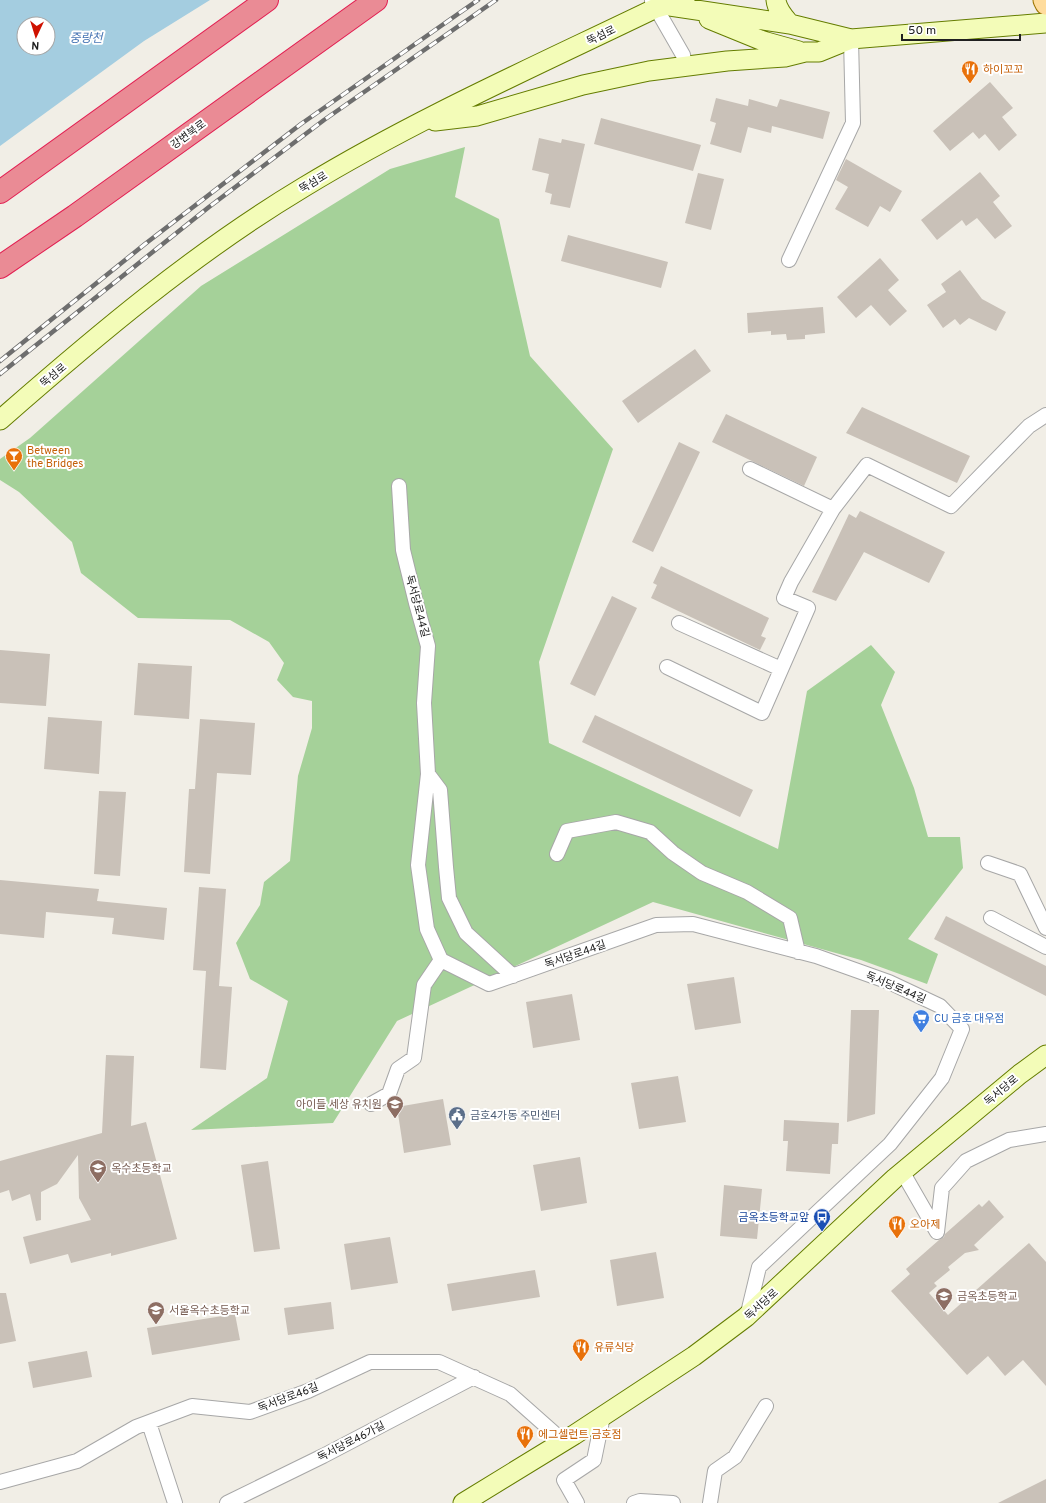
<svg xmlns="http://www.w3.org/2000/svg" width="1046" height="1503" viewBox="0 0 1046 1503" font-family="Overpass,'Noto Sans KR',sans-serif">
  <rect width="100%" height="100%" fill="#f1eee6"/>
  <path fill="#a5d199" d="M465 147 455 197 499 219 530 356 613 449 539 662 549 743 778 849 807 691 871 645 895 672 881 705 914 788 928 837H960L963 868 908 939 938 954 927 984 861 960 653 902 397 1021 333 1123 191 1130 267 1078 288 1001 250 979 236 943 260 905 264 882 290 861 298 776 312 728V701L293 697 277 680 284 663 269 642 230 620 138 618 81 573 72 542 19 492 0 480V459L30 438 201 286 390 169Z"/>
  <path fill="#a4cde0" fill-rule="evenodd" d="M0 0H210L144 41 0 146ZM24 24H48V48H24Z"/>
  <path fill="#c9c1b8" d="M990 82 1013 108 1002 117 1017 135 999 151 985 134 979 139 973 132 950 151 933 131Z
    M716 98 748 106 749 99 777 107 780 99 830 112 823 139 772 126 771 133 748 127 741 153 710 144 716 123 710 121Z
    M601 118 701 145 693 171 594 144Z
    M539 138 561 143 562 139 585 144 570 208 550 204 552 194 545 192 549 174 532 170Z
    M846 159 902 191 890 212 880 206 868 227 835 209 848 187 836 180Z
    M980 172 1000 196 993 202 1012 226 995 239 977 218 966 226 962 220 937 240 921 220Z
    M698 173 724 179 711 230 685 223Z
    M568 235 668 262 661 288 561 261Z
    M880 258 899 280 888 290 907 311 890 326 871 305 856 318 837 297Z
    M960 270 982 299 1006 312 996 331 969 318 960 325 955 319 943 328 927 305 946 292 941 284Z
    M823 307 825 333 805 335V339L787 340 786 334 771 335V331L748 333 747 313Z
    M695 349 711 371 638 423 622 401Z
    M862 407 970 456 957 483 846 433Z
    M726 414 817 457 804 486 712 442Z
    M679 442 700 452 653 552 632 542Z
    M860 511 945 552 929 583 864 552 836 601 812 592 849 514 856 518Z
    M661 566 769 618 761 636 766 638 760 650 651 598 657 585 653 583Z
    M612 596 637 608 595 696 570 684Z
    M0 650 50 654 46 706 0 703Z
    M138 663 192 666 189 719 134 715Z
    M595 715 753 790 740 817 582 742Z
    M48 717 102 721 99 774 44 769Z
    M200 719 255 723 251 775 217 773 210 874 184 872 189 789H195Z
    M99 791 126 792 120 876 94 874Z
    M0 880 99 889 97 901 167 908 164 940 112 934 114 918 46 912 44 938 0 934Z
    M199 887 226 889 219 986 232 987 226 1070 200 1068 206 971 193 970Z
    M946 916 1046 966V996L934 939Z
    M734 977 741 1023 695 1030 687 984Z
    M572 994 580 1040 533 1048 526 1002Z
    M851 1010H879L875 1114 847 1122Z
    M106 1055 134 1056 131 1126 146 1122 177 1239 111 1256V1253L71 1263 68 1254 30 1264 23 1237 91 1220 79 1198 78 1155 57 1184 41 1192V1220L36 1221 30 1194 12 1201 9 1190 0 1193V1161L102 1133Z
    M678 1076 686 1122 639 1129 631 1083Z
    M443 1099 451 1145 404 1153 397 1107Z
    M784 1120 839 1123 838 1144H832L830 1174 786 1171 788 1141H783Z
    M580 1157 587 1203 541 1211 533 1165Z
    M268 1161 280 1249 254 1252 241 1165Z
    M724 1185 762 1189 757 1239 720 1236Z
    M989 1200 1004 1217 974 1245 979 1250 965 1253 948 1267 950 1270 934 1283 937 1286 929 1293 948 1315 1029 1243 1046 1262V1386L1023 1360 1005 1376 988 1356 967 1375 891 1291 910 1274 906 1269 939 1240 944 1237 945 1234 979 1204 982 1207Z
    M390 1237 398 1283 351 1290 344 1244Z
    M656 1252 664 1298 617 1306 610 1260Z
    M535 1270 540 1297 452 1311 447 1284Z
    M0 1293H6L16 1341 0 1344Z
    M331 1302 334 1329 288 1335 284 1308Z
    M235 1314 240 1340 152 1355 147 1328Z
    M87 1351 92 1377 33 1388 28 1362Z
    M1046 1479V1503H998Z"/>
  <g fill="none" stroke-linecap="round" stroke-linejoin="round">
    <g stroke="#a7a7a7" stroke-width="16">
      <path id="street" d="M652 1 683 55 685 66
        M789 260 853 123 851 39
        M750 469 833 509 867 465 951 506 1029 426 1046 415
        M399 486 403 550 416 603 428 646 424 703 428 774 418 865 427 929 441 960 489 984 656 925 693 924 816 956 889 982 940 1006 962 1029 942 1078 890 1144 759 1267 747 1317
        M679 623 781 669
        M667 667 762 713 808 608 784 598 791 582 833 509
        M428 774 440 790 446 867 449 898 466 933 513 976
        M557 854 567 831 616 822 650 832 673 853 702 873 747 892 790 918 798 952
        M988 863 1020 874 1046 928
        M991 918 1046 947
        M371 1104 389 1094 398 1069 414 1058 424 985 441 960
        M903 1173 937 1232 942 1188 966 1161 1009 1140 1046 1134
        M149 1423 175 1503
        M0 1482 77 1461 136 1427 192 1406 250 1412 308 1391 370 1362H439L510 1394 563 1441
        M227 1503 323 1456 474 1377
        M577 1503 564 1480 594 1460 603 1416
        M634 1503 640 1501 673 1503
        M710 1503 715 1471 735 1457 766 1406"/>
    </g>
    <g stroke="#657d00" stroke-width="21">
      <path id="secondary" d="M776 0C777 10 784 17 790 24
        M670 6 790 24 851 39
        M709 19 763 41 799 51
        M435 121 477 116 583 85 649 71 727 61 785 57 805 52H819L851 39 1046 23
        M0 420C96 336 194 253 304 187 416 119 538 65 656 8L685 0
        M463 1503 574 1435 694 1356 746 1317 895 1178 1020 1074 1046 1055"/>
    </g>
    <g stroke="#9b7400" stroke-width="23">
      <path id="primary" d="M1044 0 1046 4"/>
    </g>
    <g stroke="#e21f52" stroke-width="24">
      <path id="highway" d="M0 192 267 0
        M0 267 75 216 376 0"/>
    </g>
    <use href="#street" stroke="#fff" stroke-width="14"/>
    <use href="#secondary" stroke="#f3fcb8" stroke-width="19"/>
    <use href="#primary" stroke="#ffdc9c" stroke-width="21"/>
    <use href="#highway" stroke="#ea8b95" stroke-width="22"/>
    <g stroke="#6e6e6e" stroke-width="4.5">
      <path id="rail" d="M0 361 145 244 301 124 478 0
        M0 374 209 207 324 120 496 0"/>
    </g>
    <use href="#rail" stroke="#fff" stroke-width="3" stroke-dasharray="9" stroke-linecap="butt"/>
  </g>
  <defs>
    <g id="restaurant-pin" transform="scale(0.9)"><path d="M0 17L-7.5 6A9.5 9.5 0 1 1 7.5 6Z" fill="#e8710a" stroke="#fff"/><path d="M-5-6h1v4h1v-4h1v4h1v-4h1v5L-1.5 .5V6h-2V.5L-5-1ZM5-6V6H3V1.5H1.5Q1.5-4 5-6Z" fill="#fff"/></g>
    <g id="bar-pin" transform="scale(0.9)"><path d="M0 17L-7.5 6A9.5 9.5 0 1 1 7.5 6Z" fill="#e8710a" stroke="#fff"/><path d="M-6-5H6L.8 .8V4.5H3.5V6h-7V4.5H-.8V.8Z" fill="#fff"/></g>
    <g id="supermarket-pin" transform="scale(0.9)"><path d="M0 17L-7.5 6A9.5 9.5 0 1 1 7.5 6Z" fill="#3f7fe0" stroke="#fff"/><path d="M-6-5.5h2.5l.6 2H6L4.5 2H-2.5L-4.4-4H-6ZM-1.5 3.2a1.3 1.3 0 1 0 .1 0ZM3 3.2a1.3 1.3 0 1 0 .1 0Z" fill="#fff"/></g>
    <g id="school-pin" transform="scale(0.9)"><path d="M0 17L-7.5 6A9.5 9.5 0 1 1 7.5 6Z" fill="#8d6e63" stroke="#fff"/><path d="M0-5L7-2L0 1L-7-2ZM-4 1L0 2.5L4 1V4Q0 6-4 4Z" fill="#fff"/></g>
    <g id="civic-pin" transform="scale(0.9)"><path d="M0 17L-7.5 6A9.5 9.5 0 1 1 7.5 6Z" fill="#5c6f8a" stroke="#fff"/><path d="M-.6-6.5H3V-4.5H.6V-3L4-1V1h2V6H-6V1h2V-1L-.6-3ZM-1.2 2.5V6h2.4V2.5Z" fill="#fff"/></g>
    <g id="bus-pin" transform="scale(0.9)"><path d="M0 17L-7.5 6A9.5 9.5 0 1 1 7.5 6Z" fill="#1a4fb4" stroke="#fff"/><path d="M-5-6H5V4H4V6H2V4H-2V6H-4V4H-5ZM-3.5-4V0h7V-4ZM-3.5 1.2v1.5H-2V1.2ZM2 1.2v1.5H3.5V1.2Z" fill="#fff"/></g>
  </defs>
  <g fill-rule="evenodd">
    <use href="#restaurant-pin" x="970" y="69"/>
    <use href="#bar-pin" x="14" y="456"/>
    <use href="#supermarket-pin" x="921" y="1018"/>
    <use href="#school-pin" x="395" y="1104"/>
    <use href="#civic-pin" x="457" y="1115"/>
    <use href="#school-pin" x="98" y="1168"/>
    <use href="#bus-pin" x="822" y="1217"/>
    <use href="#restaurant-pin" x="897" y="1224"/>
    <use href="#school-pin" x="944" y="1296"/>
    <use href="#school-pin" x="156" y="1310"/>
    <use href="#restaurant-pin" x="581" y="1347"/>
    <use href="#restaurant-pin" x="525" y="1434"/>
  </g>
  <g text-anchor="middle" stroke-width="4" stroke-linejoin="round" paint-order="stroke">
    <g font-size="11" fill="#202020" stroke="#fff">
      <text transform="translate(601 35) rotate(-26)" y="4">뚝섬로</text>
      <text transform="translate(188 134) rotate(-36)" y="4">강변북로</text>
      <text transform="translate(313 182) rotate(-31)" y="4">뚝섬로</text>
      <text transform="translate(53 375) rotate(-40)" y="4">뚝섬로</text>
      <text transform="translate(418 606) rotate(75)" y="4">독서당로44길</text>
      <text transform="translate(575 954) rotate(-19)" y="4">독서당로44길</text>
      <text transform="translate(896 987) rotate(23)" y="4">독서당로44길</text>
      <text transform="translate(1001 1090) rotate(-40)" y="4">독서당로</text>
      <text transform="translate(761 1304) rotate(-42)" y="4">독서당로</text>
      <text transform="translate(288 1397) rotate(-21)" y="4">독서당로46길</text>
      <text transform="translate(351 1441) rotate(-27)" y="4">독서당로46가길</text>
    </g>
    <g font-size="11" fill="#c56008" stroke="#fff" text-anchor="start">
      <text x="983" y="73">하이꼬꼬</text>
      <text x="27" y="454">Between<tspan x="27" dy="13">the Bridges</tspan></text>
      <text x="910" y="1228">오아제</text>
      <text x="594" y="1351">유류식당</text>
      <text x="538" y="1438">에그셀런트 금호점</text>
    </g>
    <g font-size="11" fill="#366cbe" stroke="#fff" text-anchor="start">
      <text x="934" y="1022">CU 금호 대우점</text>
    </g>
    <g font-size="11" fill="#785e54" stroke="#fff" text-anchor="start">
      <text x="382" y="1108" text-anchor="end">아이들 세상 유치원</text>
      <text x="111" y="1172">옥수초등학교</text>
      <text x="957" y="1300">금옥초등학교</text>
      <text x="169" y="1314">서울옥수초등학교</text>
    </g>
    <g font-size="11" fill="#4e5e75" stroke="#fff" text-anchor="start">
      <text x="470" y="1119">금호4가동 주민센터</text>
    </g>
    <g font-size="11" fill="#164399" stroke="#fff" text-anchor="end">
      <text x="809" y="1221">금옥초등학교앞</text>
    </g>
    <g font-size="12" font-style="italic" fill="#4775b4" stroke="#fff">
      <text x="86" y="42">중랑천</text>
    </g>
  </g>
  <g transform="translate(36 36) rotate(184)"><circle r="19" fill="#ffffff" stroke="#a6a6a6"/>
  <path d="M0-3L7 15L0 10L-7 15Z" fill="#cf1100"/>
  <text y="-6" font-size="11" font-weight="bold" text-anchor="middle" fill="#202020">N</text>
  </g>
  <path d="M902 34v6h118v-6" fill="none" stroke="#202020" stroke-width="2"/>
  <text x="908" y="34" font-size="12" fill="#202020" stroke="#ffffff" stroke-width="3" paint-order="stroke">50 m</text>
</svg>
